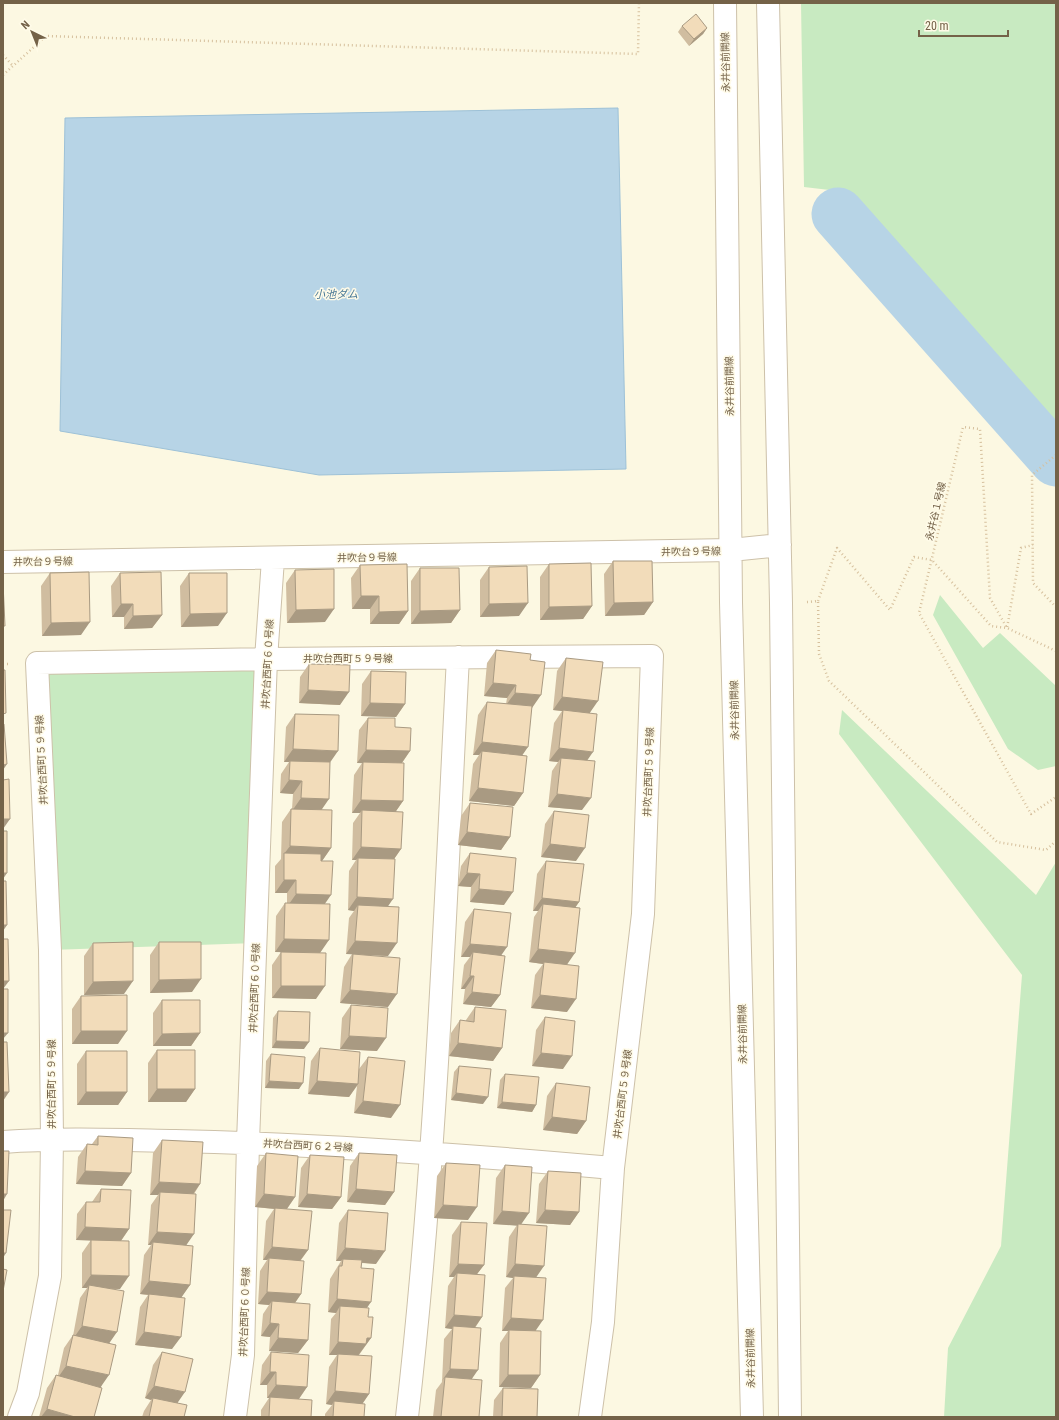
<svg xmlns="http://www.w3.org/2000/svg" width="1059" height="1420" viewBox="0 0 1059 1420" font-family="'Roboto Condensed','Noto Sans JP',sans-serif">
  <rect width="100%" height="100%" fill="#fcf8e2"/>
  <path fill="#c8eac1" d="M801 3H1056V435H1051L838 191 804 187Z
    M940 595 983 648 1000 633 1056 686V766L1038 770 1008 749 933 615Z
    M266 659 256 943 50 950 37 663Z
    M842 710 1036 895 1056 862V1417H944L948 1348 1001 1246 1022 975 839 734Z"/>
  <path fill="#b7d4e6" stroke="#9dc1d7" d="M618 108 626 469 319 475 60 431 65 118Z"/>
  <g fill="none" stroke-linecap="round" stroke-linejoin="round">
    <path stroke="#b7d4e6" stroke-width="53" d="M838 214 1056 460"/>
    <g stroke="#cdc1a9" stroke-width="24">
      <path id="minor" d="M725 3 731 602 752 1417
        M768 3 781 603 790 1417
        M3 562 731 550 780 545
        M3 1142C60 1138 117 1140 175 1141 321 1144 467 1155 613 1168
        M19 1417 28 1393 50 1276 52 1139 50 950 37 663 266 659 652 656 643 914 613 1168 603 1322 590 1417
        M235 1417 243 1355 248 1142 266 659 273 559
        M407 1417C436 1165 445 911 458 657"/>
    </g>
    <path stroke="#d6c09d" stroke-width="2.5" stroke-dasharray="1 3" stroke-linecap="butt" d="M3 55 13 66
      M3 75 46 36 638 54 639 3
      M1056 455 1032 475 1033 583 1056 607
      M818 601 837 548 890 610 914 557 932 560 991 626 1007 628 1021 548 1033 545
      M807 602 818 601 819 654 829 681 997 842 1046 850 1056 841
      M1056 651 1007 628 990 598 980 429 963 427 919 613 1031 814 1056 797
      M3 664H10"/>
    <use href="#minor" stroke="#fff" stroke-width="22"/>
  </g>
  <path fill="#d0bda0" d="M682 26 707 28 703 34 689 46 678 32Z
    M613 561 653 602 644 615 605 616 604 574Z
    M549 564 592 606 583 619 540 620V577Z
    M360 565 408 611 399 624H370V609H352L351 578Z
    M489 567 519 616 480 617V580Z
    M420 568 460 610 451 623 411 624V581Z
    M295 570 325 622 287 623 286 583Z
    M50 573 81 635 42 636 41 586Z
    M120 573 162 615 152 628 124 629V617H112L111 586Z
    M189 573 218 626 181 627 180 586Z
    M496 650 530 660 532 708 522 755 523 793 514 806 469 801 473 764 479 755H473L478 715 487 702 506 704 507 698 484 696 487 663Z
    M566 658 590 713 587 761 582 810 548 807 552 771 558 762 549 761 554 723 562 711 553 710 557 671Z
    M309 664 340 705 299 703 300 677Z
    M371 671 405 704 396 717 361 716 362 684Z
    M295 714 330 763 321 810 331 848 322 861 321 860 325 904 320 952 316 999 272 998V965L281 952H275L276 916 285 903H287V893H275V866L281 859 282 822 291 809H292L293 794 280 793 281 774 289 762H284L286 727Z
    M368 718 395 727 410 751 402 763 403 801 396 811 401 849 394 859 388 906V956L369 955 388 1007 340 1003 344 967 352 954H346L349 918 354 911 348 910 349 871 356 860H352L353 823 360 813H352L354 775 362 763H357L359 730Z
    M470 803 510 837 501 850 458 845 461 816Z
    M554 811 576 861 541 857 545 824Z
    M470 853 504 905 470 902 471 887 458 886 461 866Z
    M546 861 579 902 575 908 567 964V1012L531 1008 535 975 543 964 529 962 534 917 538 911H533L537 874Z
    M474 909 501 956 500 995 491 1007 463 1004 465 989H461L464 965 470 957H461L465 922Z
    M159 942 192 992 150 993V955Z
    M93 943 124 994 84 995V956Z
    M81 996 118 1044H72V1009Z
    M162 1000 200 1033 191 1046H153V1013Z
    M351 1005 377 1051 340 1049 342 1018Z
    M475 1007 502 1048 493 1061 449 1056 451 1033 460 1020 466 1021V1020Z
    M278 1011 304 1049 272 1048 273 1018Z
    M545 1017 563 1069 532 1066 536 1030Z
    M320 1048 359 1069 368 1057 391 1118 354 1113 357 1086 349 1097 308 1094 311 1061Z
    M157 1050 195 1089 186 1102H148V1063Z
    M86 1051 127 1092 118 1105H77V1064Z
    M271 1054 299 1089 265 1088 266 1061Z
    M459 1066 483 1104 451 1100 454 1072Z
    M505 1074 536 1105 532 1112 497 1108 500 1080Z
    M556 1083 586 1121 577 1134 543 1130 547 1096Z
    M98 1136 131 1173 122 1186 76 1184 78 1157 87 1144H92Z
    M162 1140 200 1184 194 1194 186 1246 190 1285 181 1297 172 1349 135 1345 140 1307 148 1295 140 1294 144 1255 151 1245H148L151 1205 158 1195H150L153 1153Z
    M266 1153 295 1197 287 1209 308 1250 301 1260V1294L295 1303 308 1340 298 1353 269 1351 270 1337 261 1336 263 1314 269 1305 258 1304 260 1271 267 1260H263L266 1221 274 1209 255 1207 257 1166Z
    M359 1153 394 1192 385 1205 347 1202 350 1166Z
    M310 1155 341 1197 332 1209 298 1207 301 1168Z
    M446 1163 468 1220 434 1218 437 1176Z
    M505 1165 521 1225 536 1277V1331L540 1375 531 1388 499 1387 500 1343 508 1331H502L505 1288 513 1278 506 1277 509 1237 517 1225 493 1224 496 1178Z
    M548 1171 579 1212 570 1225 536 1223 539 1184Z
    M101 1189 129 1229 121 1241 120 1289H110L109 1343 101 1387 94 1417H39L47 1388 56 1375H58L64 1348 73 1335V1336L80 1298 87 1288H82V1253L91 1240H94H76L77 1214 86 1202H92Z
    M348 1210 376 1264 362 1263 361 1268 371 1338 359 1355 369 1394 363 1403 364 1417H325V1414L332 1405 326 1404 329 1367 337 1355H329L331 1319 336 1313 328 1312 330 1279 341 1261H336L339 1223Z
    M461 1222 484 1265 477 1274 482 1317 475 1328 472 1380 479 1417H433L436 1390 442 1382 444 1339 452 1329 445 1328 448 1286 454 1277H449L452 1235Z
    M162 1352 178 1403 184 1417H142L144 1411 151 1400 145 1398 153 1365Z
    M271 1352 307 1387 299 1399 311 1417H261V1410L269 1398H267V1385H260L262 1365Z
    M503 1388 537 1417H493L494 1400Z"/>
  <path fill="#a99a82" d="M707 28 703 34 689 46 694 39Z
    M361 596H379L370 609H352Z
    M653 602 644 615 605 616 614 603Z
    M528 603 519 616 480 617 489 604Z
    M121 604H133L124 617H112Z
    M592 606 583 619 540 620 549 607Z
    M334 609 325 622 287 623 296 610Z
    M460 610 451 623 411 624 420 611Z
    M408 611 399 624H370L379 612Z
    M227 613 218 626 181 627 190 614Z
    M162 615 152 628 124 629 133 616Z
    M90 622 81 635 42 636 51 623Z
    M493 683 516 685 507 698 484 696Z
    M308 690 349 692 340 705 299 703Z
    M515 693 541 695 532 708 506 705Z
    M562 697 598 701 589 714 553 710Z
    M370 703 405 704 396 717 361 716Z
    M482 742 528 747 519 760 482 751 479 755H473Z
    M559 748 593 752 584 765 561 758 558 762 549 761Z
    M293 749 338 751 329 764 290 761 289 762H284Z
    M366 750 410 751 401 764 357 763Z
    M7 764 3 770V765Z
    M289 780 302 781 293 794 280 793Z
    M478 788 523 793 514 806 469 801Z
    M557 794 591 798 582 810 548 807Z
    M301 798 329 799 320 812 292 811Z
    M361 800 403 801 394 814 362 810 360 813H352Z
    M3 819H10L3 829Z
    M467 832 510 837 501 850 458 845Z
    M550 844 585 848 576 861 541 857Z
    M290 846 331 848 322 861 284 859V854Z
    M361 847 401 849 392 862 358 858 356 860H352Z
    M3 873H7L3 879Z
    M467 873 480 874 471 887 458 886Z
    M284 880H296L287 893H275Z
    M479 889 513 892 504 905 470 902Z
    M296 894 331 895 322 908 287 907Z
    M357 897 393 899 384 912 358 905 354 911 348 910Z
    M542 898 579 902 570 915 543 904 538 911H533Z
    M3 925H7L3 931Z
    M284 939 329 940 320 953 275 952Z
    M355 941 397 943 388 956 346 954Z
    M470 944 507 947 498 960 473 952 470 957H461Z
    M538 949 575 953 566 966 544 962 543 964 529 962Z
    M470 976H474L465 989H461Z
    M201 979 192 992 150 993 159 980Z
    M3 981H9L3 989Z
    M133 981 124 994 84 995 93 982Z
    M281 986H325L316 999 272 998Z
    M350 990 397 994 388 1007 340 1003Z
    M472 992 500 995 491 1007 463 1004Z
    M540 995 576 999 567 1012 531 1008Z
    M81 1031H127L118 1044H72Z
    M3 1033H8L3 1039Z
    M200 1033 191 1046H153L162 1034Z
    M349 1036 386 1038 377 1051 340 1049Z
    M276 1041 309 1042 304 1049 272 1048Z
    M458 1043 502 1048 493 1061 449 1056Z
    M541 1053 572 1056 563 1069 532 1066Z
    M269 1081 303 1083 299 1089 265 1088Z
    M317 1081 358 1084 349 1097 308 1094Z
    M157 1089H195L186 1102H148Z
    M3 1092H9L3 1101Z
    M86 1092H127L118 1105H77Z
    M456 1093 488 1097 483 1104 451 1100Z
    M363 1101 400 1105 391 1118 354 1113Z
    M502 1102 536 1105 532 1112 497 1108Z
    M552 1117 586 1121 577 1134 543 1130Z
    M85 1171 131 1173 122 1186 76 1184Z
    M159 1182 200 1184 191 1197 160 1192 158 1195H150Z
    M356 1189 394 1192 385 1205 347 1202Z
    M3 1194H7L3 1201Z
    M264 1194 295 1197 286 1210 255 1207Z
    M307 1194 341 1197 332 1209 298 1207Z
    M443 1205 477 1207 468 1220 434 1218Z
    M545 1210 579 1212 570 1225 536 1223Z
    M502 1211 529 1213 520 1226 493 1224Z
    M85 1227 129 1229 120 1242 76 1240Z
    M157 1232 194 1234 185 1247 153 1242 151 1245H148Z
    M272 1247 308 1250 299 1262 269 1258 267 1260H263Z
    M345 1248 385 1251 376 1264 343 1261V1259L341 1261H336Z
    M3 1253H6L3 1258Z
    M458 1264 484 1265 474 1278 457 1273 454 1277H449Z
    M515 1264 544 1266 535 1279 514 1276 513 1278 506 1277Z
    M91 1275 129 1276 120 1289 88 1288 89 1285 87 1288H82Z
    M149 1281 190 1285 181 1298 140 1294Z
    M267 1292 301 1294 292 1307 272 1301 269 1305 258 1304Z
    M337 1299 371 1302 362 1315 340 1306 336 1313 328 1312Z
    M454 1315 482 1317 473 1330 453 1326 452 1329 445 1328Z
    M511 1318 543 1320 534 1333 509 1330 508 1331H502Z
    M270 1323 279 1324 270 1337 261 1336Z
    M82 1326 117 1332 108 1345 73 1339Z
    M144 1332 181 1337 172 1349 135 1345Z
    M278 1338 308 1340 298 1353 269 1351Z
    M367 1338H371L357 1357 338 1354 337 1355H329L338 1342Z
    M66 1366 109 1375 100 1388 57 1379Z
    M450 1369 478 1370 469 1383 445 1377 441 1382Z
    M270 1372H276L267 1385H260Z
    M508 1375H540L531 1388 499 1387Z
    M276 1385 307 1387 298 1400 270 1397 269 1398H267Z
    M154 1386 185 1392 176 1405 153 1398 151 1400 145 1398Z
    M335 1391 369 1394 360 1407 334 1401 332 1405 326 1404Z
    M47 1409 75 1417H41Z"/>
  <path fill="#f2dcba" stroke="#a99a82" d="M696 14 707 28 694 39 682 26Z
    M613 561H652L653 602 614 603Z
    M591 563 592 606 549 607V564Z
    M407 564 408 611 379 612V596H361L360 565Z
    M527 566 528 603 489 604V567Z
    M420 568H459L460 610 420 611Z
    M334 569V609L296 610 295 570Z
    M89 572 90 622 51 623 50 573Z
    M161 572 162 615 133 616V604H121L120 573Z
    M189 573H227V613L190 614Z
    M3 583 5 626H3Z
    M496 650 531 654 530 660 545 662 541 695 515 693 516 685 493 683Z
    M566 658 603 662 598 701 562 697Z
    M309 664 350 665 349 692 308 690Z
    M3 670H5L6 713 3 714Z
    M371 671 406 672 405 704 370 703Z
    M487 702 532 706 528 747 482 742Z
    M563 710 597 714 593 752 559 748Z
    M295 714 339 715 338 751 293 749Z
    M368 718H395V727L411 728 410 751 366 750Z
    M3 724H4L7 764 3 765Z
    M482 751 527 756 523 793 478 788Z
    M561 758 595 761 591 798 557 794Z
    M290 761 330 762 329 799 301 798 302 781 289 780Z
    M363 762 404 763 403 801 361 800Z
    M9 779 10 819H3V780Z
    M470 803 513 807 510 837 467 832Z
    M291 809 332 810 331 848 290 846Z
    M362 810 403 812 401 849 361 847Z
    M554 811 589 815 585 848 550 844Z
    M3 831H7V873H3Z
    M284 853 321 854V861H333L331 895 296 894V880H284Z
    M470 853 516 858 513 892 479 889 480 874 467 873Z
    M358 858 395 859 393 899 357 897Z
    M546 861 584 864 579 902 542 898Z
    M3 881H6L7 925H3Z
    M285 903 330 904 329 940 284 939Z
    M543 904 580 908 575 953 538 949Z
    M358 905 399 907 397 943 355 941Z
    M474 909 511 913 507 947 470 944Z
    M3 939H8L9 981H3Z
    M133 942V981L93 982V943Z
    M159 942H201V979L159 980Z
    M281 952 326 953 325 986H281Z
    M473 952 505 956 500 995 472 992 474 976H470Z
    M353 954 400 958 397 994 350 990Z
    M544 962 579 966 576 999 540 995Z
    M3 989H8V1033H3Z
    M127 995V1031H81V996Z
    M162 1000H200V1033L162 1034Z
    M351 1005 388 1008 386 1038 349 1036Z
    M475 1007 506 1010 502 1048 458 1043 460 1020 474 1022Z
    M278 1011 310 1012 309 1042 276 1041Z
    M545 1017 575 1021 572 1056 541 1053Z
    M3 1042H7L9 1092H3Z
    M320 1048 360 1052 358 1084 317 1081Z
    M157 1050H195V1089H157Z
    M86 1051H127V1092H86Z
    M271 1054 305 1057 303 1083 269 1081Z
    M368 1057 405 1061 400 1105 363 1101Z
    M459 1066 491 1069 488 1097 456 1093Z
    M505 1074 539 1077 536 1105 502 1102Z
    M556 1083 590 1087 586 1121 552 1117Z
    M98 1136 133 1138 131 1173 85 1171 87 1144 98 1145Z
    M162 1140 203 1142 200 1184 159 1182Z
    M3 1151H9L7 1194H3Z
    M266 1153 298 1156 295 1197 264 1194Z
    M359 1153 397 1155 394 1192 356 1189Z
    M310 1155 344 1157 341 1197 307 1194Z
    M446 1163 480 1165 477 1207 443 1205Z
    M505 1165 532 1167 529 1213 502 1211Z
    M548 1171 581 1173 579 1212 545 1210Z
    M101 1189 131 1190 129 1229 85 1227 86 1202H100Z
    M160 1192 196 1194 194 1234 157 1232Z
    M275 1208 312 1211 308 1250 272 1247Z
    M3 1210H11L6 1253H3Z
    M348 1210 388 1213 385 1251 345 1248Z
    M461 1222 487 1223 484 1265 458 1264Z
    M518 1224 547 1226 544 1266 515 1264Z
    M91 1240 129 1241V1276L91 1275Z
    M153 1242 193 1246 190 1285 149 1281Z
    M269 1258 304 1261 301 1294 267 1292Z
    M343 1259 362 1260 361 1268 374 1269 371 1302 337 1299 339 1266H342Z
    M3 1269 7 1270 3 1291Z
    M457 1273 485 1275 482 1317 454 1315Z
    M514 1276 546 1278 543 1320 511 1318Z
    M89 1285 124 1291 117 1332 82 1326Z
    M149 1294 185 1298 181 1337 144 1332Z
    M272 1301 310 1304 308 1340 278 1338 279 1324 270 1323Z
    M340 1306 369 1308 368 1317H373L371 1338H367L366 1344 338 1342Z
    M453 1326 481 1328 478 1370 450 1369Z
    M509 1330 541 1331 540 1375H508Z
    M73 1335 116 1345 109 1375 66 1366Z
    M162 1352 193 1359 185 1392 154 1386Z
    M271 1352 309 1355 307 1387 276 1385V1372H270Z
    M338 1354 372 1356 369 1394 335 1391Z
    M56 1375 102 1388 94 1417H75L47 1409Z
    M445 1377 482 1380 479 1417H441Z
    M503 1388 538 1389 537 1417H502Z
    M270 1397 312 1400 311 1417H269Z
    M153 1398 187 1405 184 1417H149Z
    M334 1401 365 1404 364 1417H333Z"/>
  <g text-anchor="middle" stroke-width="3" stroke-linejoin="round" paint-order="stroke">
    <g font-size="10" fill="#746248" stroke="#fffbe8">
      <text transform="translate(725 62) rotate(-91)" y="4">永井谷前開線</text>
      <text transform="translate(729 386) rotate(-91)" y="4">永井谷前開線</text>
      <text transform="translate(935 511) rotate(-77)" y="4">永井谷１号線</text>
      <text transform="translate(691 551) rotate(-1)" y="4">井吹台９号線</text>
      <text transform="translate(367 557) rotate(-1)" y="4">井吹台９号線</text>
      <text transform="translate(43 561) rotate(-1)" y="4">井吹台９号線</text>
      <text x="348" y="662">井吹台西町５９号線</text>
      <text transform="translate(267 664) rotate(-87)" y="4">井吹台西町６０号線</text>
      <text transform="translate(734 710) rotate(-91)" y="4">永井谷前開線</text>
      <text transform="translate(41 760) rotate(-93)" y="4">井吹台西町５９号線</text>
      <text transform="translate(648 772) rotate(-88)" y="4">井吹台西町５９号線</text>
      <text transform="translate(254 988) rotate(-88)" y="4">井吹台西町６０号線</text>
      <text transform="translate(742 1034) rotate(-91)" y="4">永井谷前開線</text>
      <text transform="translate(51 1084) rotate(-90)" y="4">井吹台西町５９号線</text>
      <text transform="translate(622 1094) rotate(-83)" y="4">井吹台西町５９号線</text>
      <text transform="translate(308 1145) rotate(3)" y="4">井吹台西町６２号線</text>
      <text transform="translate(244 1312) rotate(-88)" y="4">井吹台西町６０号線</text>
      <text transform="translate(750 1358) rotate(-91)" y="4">永井谷前開線</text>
    </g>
    <g font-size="11" font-style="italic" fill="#487896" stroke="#fffbe8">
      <text x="336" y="298">小池ダム</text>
    </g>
  </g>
  <rect width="1059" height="1420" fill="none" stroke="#746248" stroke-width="8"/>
  <g transform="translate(32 32) rotate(317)" stroke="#fffbe8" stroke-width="3" paint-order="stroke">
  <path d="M0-3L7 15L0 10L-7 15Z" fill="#746248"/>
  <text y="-6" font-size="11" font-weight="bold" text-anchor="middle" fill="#746248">N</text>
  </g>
  <path d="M919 30v6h89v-6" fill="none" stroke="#746248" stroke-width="2"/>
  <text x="925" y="30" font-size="12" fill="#746248" stroke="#fffbe8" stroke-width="3" paint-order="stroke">20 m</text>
</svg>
